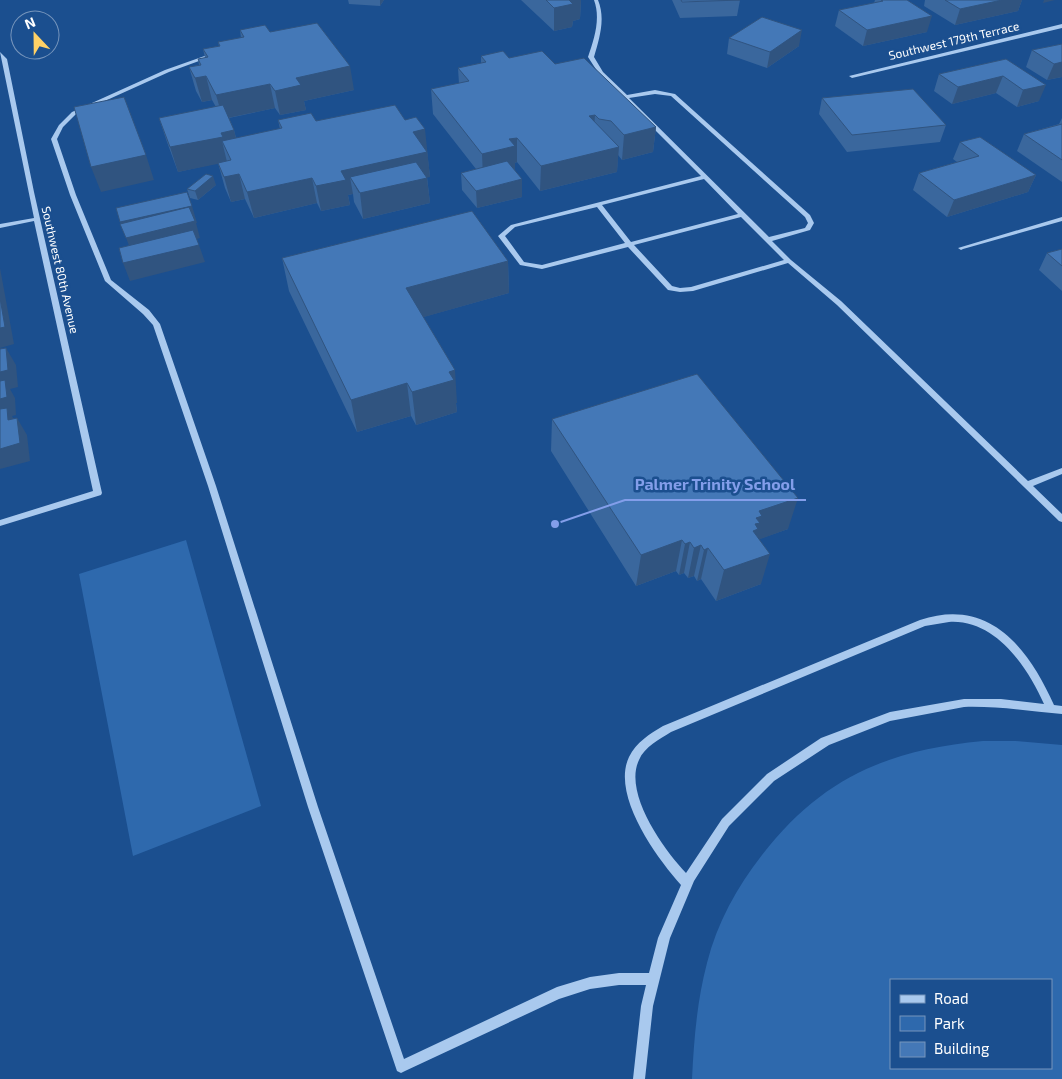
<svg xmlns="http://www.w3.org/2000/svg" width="1062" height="1079" viewBox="0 0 1062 1079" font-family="'Exo 2',sans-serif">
  <rect width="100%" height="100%" fill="#1b4f8f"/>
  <path fill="#2e69ad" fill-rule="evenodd" d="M186 540 261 806 133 856 79 574Z
    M983 741H1016L1062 745V1079H692C694 1039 697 1001 707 963 717 923 737 887 762 855 822 778 887 750 983 741ZM891 980H1051V1068H891Z"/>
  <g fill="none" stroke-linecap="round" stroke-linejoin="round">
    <path fill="#a9c9ee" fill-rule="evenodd" d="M594 0H598C606 19 599 39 594 57L603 72 627 95 655 90 675 94 810 215 814 223 810 230 772 241 791 260 841 301 1028 481 1062 468V474L1033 486 1062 514V522L1059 521 837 305 788 263 693 291 680 292 668 290 628 247 542 269 520 265 498 236 511 225 701 176 599 74 588 57C594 39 601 19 594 0ZM655 94 671 96 805 217 808 223 805 228 769 237 629 98ZM704 179 738 214 631 242 602 205ZM597 207 625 243 542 265 524 262 505 236 515 227ZM741 217 784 260 691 287 680 288 672 286 634 245Z
      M1062 24V28L852 78 849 76Z
      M0 52 7 59 34 192 102 493 101 495 0 526V520L93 491 34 221 0 228V224L34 218Z
      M213 53 218 54 169 72 76 114 63 127 57 139 76 195 111 280 149 310 160 324 216 486 318 807 404 1059 557 987 590 977 619 973H649L658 938 681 885C656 857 611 795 629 757 636 742 650 734 663 726L920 620C989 597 1028 647 1054 705L1062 706V714C1029 711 997 706 964 707L890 721 829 745 774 781 729 826 694 881 670 938 653 1006 645 1079H633L641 1006 646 985H619L590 989 559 999 405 1071 401 1073 397 1071 308 807 208 486 153 325 143 314 105 281 70 195 51 139 59 125 72 112 165 70ZM949 622C995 619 1027 666 1044 704L1001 699H964L890 712 821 738 767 774 722 819 686 873C664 850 623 793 639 760 644 747 660 739 671 732L925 626Z
      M1062 217V221L963 249 961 250 958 248Z"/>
  </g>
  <path fill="#3a679d" d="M348 0H384L380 6 349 4Z
    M521 0H581L580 19 573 21 572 27 554 31Z
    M672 0H740L737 16 680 18Z
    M875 0H907L927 32 863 46 835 26 839 10 874 3Z
    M925 0H1022L1018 11 955 25 924 6Z
    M240 30 270 32 354 90 304 101 306 110 280 115 275 108 229 118 234 130 236 138 280 129 278 120 316 121 427 151 430 177H427L430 203 363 219 354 202 353 194 348 195 350 205 321 211 317 203 254 218 245 199 231 202 225 188 218 163 178 172 167 142 159 118 216 107 212 100 202 102 196 91 189 67 199 65 198 59 205 58 203 49 219 46 218 42 241 38Z
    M729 38 799 46 767 68 727 54Z
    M1062 44V77L1047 80 1026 67 1032 50Z
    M481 56 509 58 555 64 656 127 653 152 622 160 618 155 617 172 540 191 517 162 515 163V171L522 197 477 208 462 190 461 173 476 169 433 114 431 89 459 84 458 68 481 63Z
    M1006 59 1039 101 1017 107 996 93 952 104 934 91 939 74Z
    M822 98 946 125 940 142 847 152 819 114Z
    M1062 118V182L1017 151 1024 134 1059 124Z
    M960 142 1036 175 1028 192 947 217 913 190 919 173 957 162 953 159Z
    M216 185 198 200 190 198 187 189Z
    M1062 249V291L1039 270 1047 253Z
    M282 258 508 261 509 293 423 317 457 403H456L457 412 416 425 411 416 357 432 289 291Z
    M552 419 788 529 759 539 761 584 716 601 701 579 697 581 694 576 688 578 684 573 679 575 676 571 636 586 551 451Z"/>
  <path fill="#305480" d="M380 0H384L380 6Z
    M568 0H581L580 19 573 21 572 27 554 31V8Z
    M1002 0H1022L1018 11 955 25 960 9Z
    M1044 0H1055L1043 3Z
    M932 16 927 32 863 46 867 30Z
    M802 30 799 46 767 68 770 52Z
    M1062 62V77L1047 80 1054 64Z
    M350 66 354 90 304 101 306 110 280 115 275 91 296 78Z
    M206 76 212 100 202 102 195 78Z
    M1003 76 996 93 952 104 958 87Z
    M270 84 275 108 223 119 216 95Z
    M1046 85 1039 101 1017 107 1023 90Z
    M595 115 593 139 589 116Z
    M656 127 653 152 622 160 624 135Z
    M425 129 430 177 359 193 350 177 353 194 348 195 350 205 321 211 316 186 341 171 413 132Z
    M234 130 240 155 222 141 227 162 178 172 170 147 221 133Z
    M517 138V162L515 163V171L483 178 482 154 509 139Z
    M619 147 617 172 540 191 541 166Z
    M146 155 154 180 101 192 91 167Z
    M239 174 245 199 231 202 224 177Z
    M1036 175 1028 192 947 217 954 200Z
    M213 176 216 185 198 200 195 191Z
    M312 178 317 203 254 218 247 192Z
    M427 178 430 203 363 219 360 193Z
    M522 179V197L477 208 476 191Z
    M192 206 197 223H196L200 238 133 256 120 222Z
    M199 245 205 262 130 281 123 263Z
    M508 261 509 293 410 321 406 288Z
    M0 268 14 344 0 348Z
    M6 348 16 365 18 387 10 389 15 398 16 415 12 416 17 425 0 417V372Z
    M455 370 457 403H456L457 412 416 425 412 392 449 372Z
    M407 383 411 416 357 432 351 400Z
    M17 418 27 435 30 461 0 469V449Z
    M798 498 788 529 755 541 744 562 756 518 759 511Z
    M682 540 676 571 636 586 641 555Z
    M690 542 684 573 679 575 685 544Z
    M701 545 694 576 688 578 694 548Z
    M708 548 701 579 697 581 704 550Z
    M770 554 761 584 716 601 724 570Z"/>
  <path fill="#4478b7" stroke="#305480" d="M546 0H569L573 4 554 8Z
    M681 0H740L682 2Z
    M881 0H907L932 16 867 30 839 10 883 1Z
    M945 0H1002L960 9Z
    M762 17 802 30 770 52 729 38Z
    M317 23 350 66 296 78 301 85 275 91 270 84 216 95 206 76 195 78 189 67 201 65 198 59 208 57 203 49 220 46 218 42 244 37 240 30 265 25 270 32Z
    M1062 44V62L1054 64 1032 50Z
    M503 51 509 58 542 51 555 64 584 58 656 127 624 135 611 121 599 119 595 115 589 116 619 147 541 166 517 138 509 139 515 146 482 154 431 89 469 81 458 68 486 62 481 56Z
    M1006 59 1046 85 1023 90 1003 76 958 87 939 74Z
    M913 89 946 125 852 135 822 98Z
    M124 97 146 155 91 167 74 107Z
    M223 105 234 130 221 133 223 137 170 147 159 118Z
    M395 105 405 120 416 117 425 129 413 132 427 152 341 171 346 180 316 186 312 178 247 192 239 174 224 177 218 163 231 160 222 141 282 128 278 120 311 113 316 121Z
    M1062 124V160L1024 134Z
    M980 137 1036 175 954 200 919 173 979 156 960 142Z
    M507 161 522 179 476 191 461 173Z
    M416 162 427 178 360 193 350 177Z
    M206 174 213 176 195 191 187 189Z
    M187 192 192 206 120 222 116 208Z
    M189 207 195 221 126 238 120 224Z
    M472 211 508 261 406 288 455 370 449 372 454 380 412 392 407 383 351 400 282 258Z
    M193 230 199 245 123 263 119 248Z
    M1062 249V266L1047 253Z
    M0 298 5 327 0 328Z
    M6 348 8 370 0 372V349Z
    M697 374 798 498 759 511 762 516 756 518 760 523 755 524 758 529 753 531 770 554 724 570 708 548 704 550 701 545 694 548 690 542 685 544 682 540 641 555 552 419Z
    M5 380 7 397 0 399V381Z
    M7 408 8 420 17 418 20 443 0 449V409Z"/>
  <g text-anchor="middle" stroke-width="5" stroke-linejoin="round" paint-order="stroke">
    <g font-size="12" fill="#fff" stroke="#1b4f8f">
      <text transform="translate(954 41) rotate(-13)" y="4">Southwest 179th Terrace</text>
      <text transform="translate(60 270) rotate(77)" y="4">Southwest 80th Avenue</text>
    </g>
  </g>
  <path fill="none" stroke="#839eea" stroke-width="2" d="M555 524L625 500H806"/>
  <circle fill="#839eea" stroke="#1b4f8f" stroke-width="2" cx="555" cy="524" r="5"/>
  <g font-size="16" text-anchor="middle" font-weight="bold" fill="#839eea" stroke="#1b4f8f" stroke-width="5" stroke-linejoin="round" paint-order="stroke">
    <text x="715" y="490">Palmer Trinity School</text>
  </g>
  <rect x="890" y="979" width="162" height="90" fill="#1b4f8f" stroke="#7695bc"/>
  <rect x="900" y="995" width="25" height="8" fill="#a9c9ee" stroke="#7695bc"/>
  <text x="934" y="1004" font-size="15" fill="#ffffff">Road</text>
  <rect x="900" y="1016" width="25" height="15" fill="#2e69ad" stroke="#7695bc"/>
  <text x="934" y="1029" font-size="15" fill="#ffffff">Park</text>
  <rect x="900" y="1042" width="25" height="15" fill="#4478b7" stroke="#7695bc"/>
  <text x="934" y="1054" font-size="15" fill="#ffffff">Building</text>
  <g transform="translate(35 35) rotate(338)"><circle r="24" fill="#1b4f8f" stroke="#7695bc"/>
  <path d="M0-4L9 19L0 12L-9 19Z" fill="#ffd166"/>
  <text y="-8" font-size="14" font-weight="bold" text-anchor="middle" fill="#ffffff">N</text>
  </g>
</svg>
